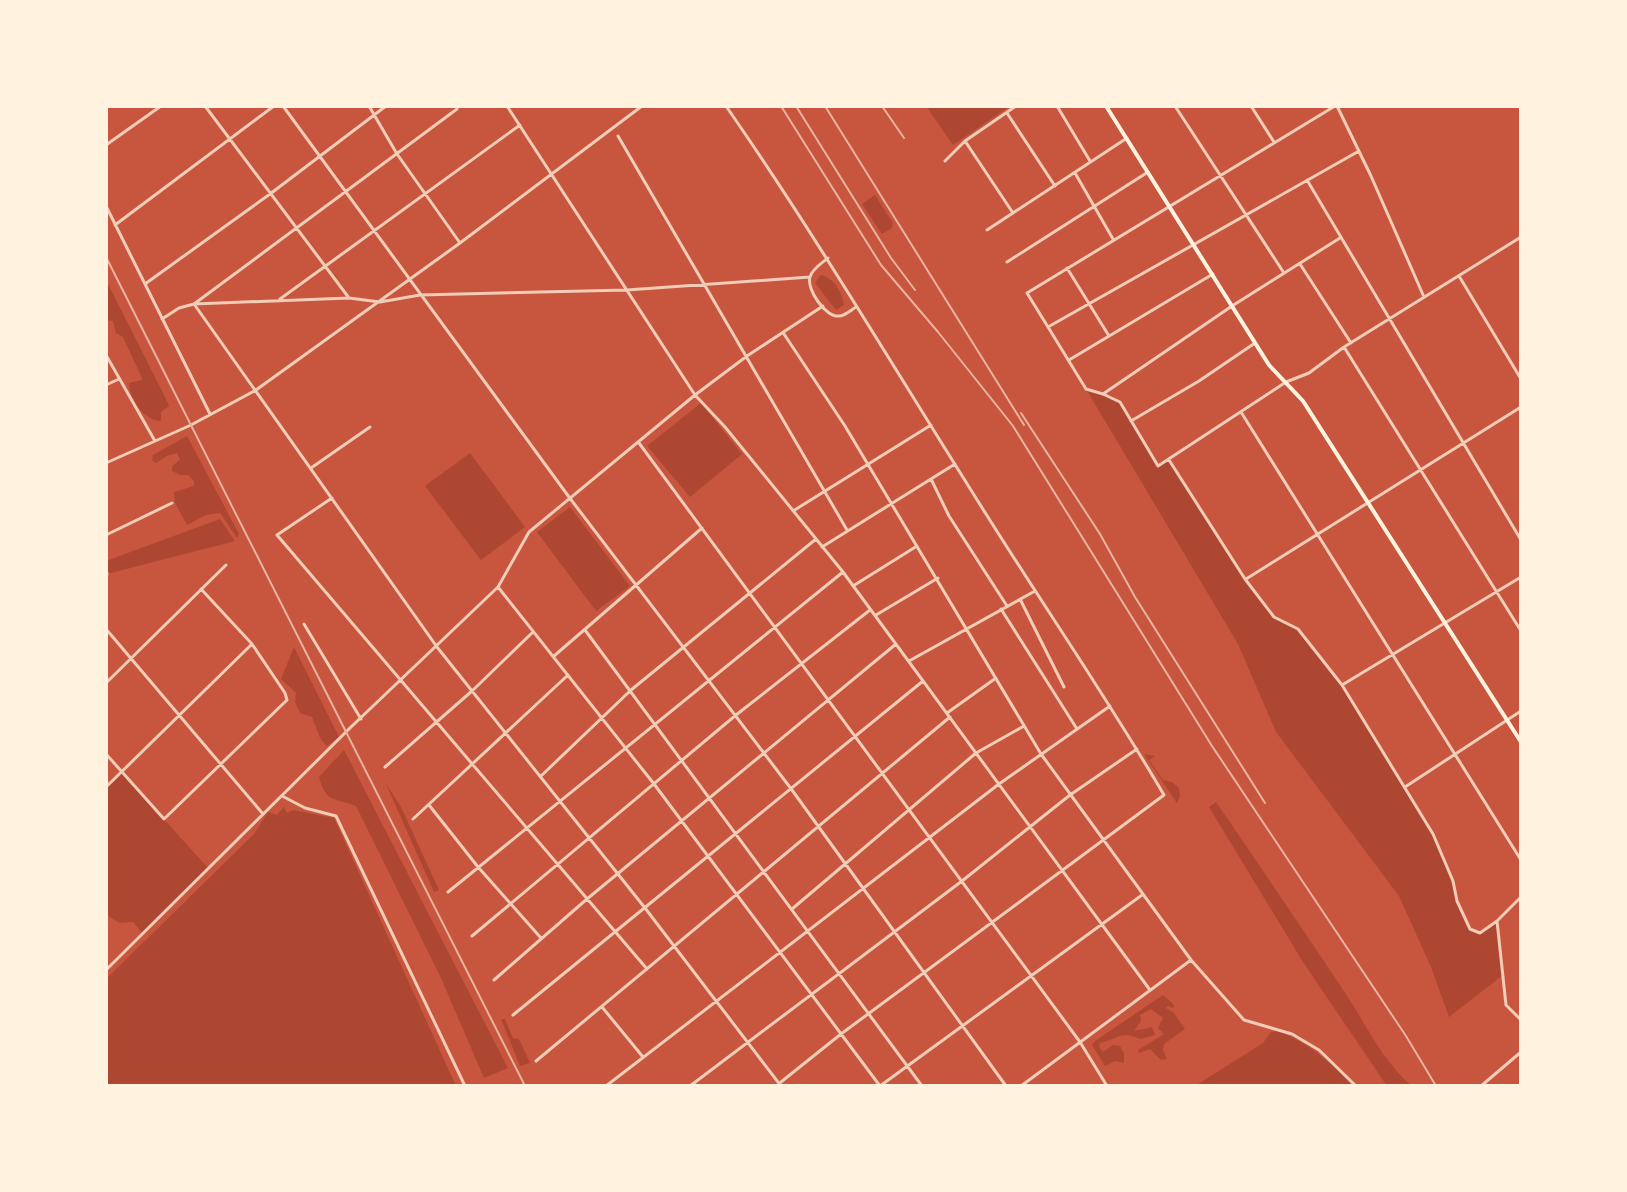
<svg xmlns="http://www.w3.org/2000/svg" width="1627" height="1192" viewBox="0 0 1627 1192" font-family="Arial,sans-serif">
  <rect width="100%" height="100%" fill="#c8553d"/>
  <path fill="#ae4732" d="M926 106H1010L953 145Z
    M875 195 893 223 892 228 882 234 862 204Z
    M821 275C834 278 842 292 844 305L836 310 815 283Z
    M106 280 168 403 169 406 161 412V421C144 421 129 398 129 383L142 380V378L123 337 116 333 113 321 106 320Z
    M1086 389 1112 396 1120 402 1158 466 1169 460 1245 579 1274 617 1298 629 1342 685 1433 834 1453 881 1457 901 1469 928 1481 933 1497 921 1503 975 1449 1017 1431 967 1399 896 1276 732 1238 644Z
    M701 403 742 454 690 497 647 446Z
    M187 436 239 534 237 538 220 513 206 515 187 525 175 503 174 492 194 486V481L188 475H180L172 471V466L180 460 177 453 167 456 156 463 152 460 153 455Z
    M470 453 525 527 481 560 425 486Z
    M570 507 630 586 596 611 537 532Z
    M220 519 235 541 107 574 106 561Z
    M294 647 339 737 327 746 320 738 312 717 300 713 295 702 296 693 281 679Z
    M344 750 508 1068 484 1078 441 978 356 806C337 798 326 804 319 777Z
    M1144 754 1155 756 1149 760 1163 780 1172 782 1179 788 1180 796 1177 803Z
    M121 772 209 869 143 934 133 922 119 923 106 914V787Z
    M386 784 401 807 439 890 434 892Z
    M1216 802C1259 865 1302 928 1344 991 1366 1024 1382 1061 1412 1086H1387L1303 962 1209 807Z
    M284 807 287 813 293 810 334 818 456 1086H106V979L254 834 268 812 277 815Z
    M1163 995 1174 1005 1173 1008 1168 1006 1166 1008 1174 1013 1185 1029 1164 1044 1163 1050 1167 1059 1161 1060 1150 1049 1139 1053 1138 1050 1164 1034 1158 1028 1163 1018 1151 1009 1140 1015 1141 1021 1134 1031 1152 1027 1155 1035 1140 1039C1123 1030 1116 1039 1100 1043L1099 1047 1103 1052 1113 1045 1120 1046 1124 1053V1063L1115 1061 1105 1066 1092 1045 1095 1041Z
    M501 1019H505L513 1038 519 1039 530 1063 520 1066Z
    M1277 1031C1306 1041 1332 1062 1352 1086H1195L1263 1043 1271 1032Z"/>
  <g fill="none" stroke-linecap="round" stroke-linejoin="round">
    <path stroke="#f1ccb7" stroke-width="3" d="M205 106 349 298
      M283 106 569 497 792 790 1006 1086
      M369 106 397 154 460 243
      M507 106 695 395 725 427 843 572 1150 990
      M726 106C818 239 900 378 986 514 1045 608 1108 699 1164 795L841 1034 776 1086
      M1057 106 1090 161
      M1175 106 1284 273
      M1251 106 1274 142
      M1335 106 1027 293 1048 327 1359 151
      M1337 106 1371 176 1424 297
      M457 109 194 304 437 647 645 908 781 1086
      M1007 113 1055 186
      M618 136 847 530
      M965 141 1013 213
      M106 145 161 106
      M945 161 965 141 1016 106
      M1075 173 1113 239
      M1307 180 1521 540
      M106 206 210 414
      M115 225 274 106
      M987 230 1127 138
      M828 258C822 263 812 269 810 277 806 289 826 318 839 316 845 316 851 310 856 307
      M1007 262 1148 172
      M1300 264 1351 343
      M1067 268 1109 336
      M1459 276 1521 379
      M145 284 270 194 386 106
      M280 299 520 125
      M162 319 179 308 194 304 349 298 380 302 420 295 627 290 810 277
      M1048 327 1086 389 1103 394 1232 306 1340 238
      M784 334 845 426 1041 754 1191 960 1244 1020 1292 1034 1319 1050 1356 1086
      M1344 347 1521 631
      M106 355 155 441
      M1069 360 1213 274
      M106 385 119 379
      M1103 394 1120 402 1158 466 1286 382 1309 373 1344 347 1521 237
      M1241 412 1521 860
      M1131 421 1199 381 1255 343
      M639 443 1080 1042 1107 1086
      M1169 460 1245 579 1274 617 1298 629 1342 685 1433 834 1453 881 1457 901 1470 929 1480 933 1497 921
      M106 463 191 425 256 390 460 243 642 106
      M311 468 370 427
      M931 479 949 516 1007 606
      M332 498 277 535 647 969
      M793 511 931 425
      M106 535 172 503
      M822 547 955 464
      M106 568 107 574
      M1246 579 1521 407
      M853 586 917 546
      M498 587 654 784 880 1086
      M1020 599 1064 687
      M1001 609 1077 729
      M876 615 938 578
      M304 624 361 719
      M106 629 263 814
      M585 630 922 1086
      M554 656 702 528
      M909 661 1035 591
      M106 683 226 565
      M1342 685 1521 577
      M947 713 996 678
      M106 754 164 819 287 700 285 693 252 644 201 589
      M385 767 472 691 533 632
      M541 776 631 690 816 539
      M106 787 252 644
      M1405 787 1521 711
      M284 797 305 808 336 816 465 1086
      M429 805 478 867 541 938
      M413 819 568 675
      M448 892 843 572
      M1521 897 1497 921 1506 1005 1521 1020
      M792 909 976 753 1024 726
      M472 936 736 715 870 610
      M106 970 351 727 498 587 529 532 695 395 747 356 823 306
      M494 980 587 899 896 644
      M602 1007 643 1057
      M513 1015 923 681
      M536 1061 950 717
      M606 1086 999 784 1110 706
      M690 1086 962 881 1070 795 1137 749
      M880 1086 1142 895
      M1021 1086 1191 960"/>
    <path stroke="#f1ccb7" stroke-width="3" d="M1481 1086 1521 1052"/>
    <path stroke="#fff3e0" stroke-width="4" d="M1106 106 1269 365 1303 401 1521 742"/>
    <path stroke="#e9b49f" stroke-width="2" d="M781 106 881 265 938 332 1013 426 1212 746 1406 1036 1436 1086
      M796 106 891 258 915 290
      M825 106 1024 425
      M882 106 904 138
      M106 257 525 1086
      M1021 413 1100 534 1135 597 1265 803"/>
  </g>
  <rect width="1627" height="1192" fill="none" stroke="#fff3e0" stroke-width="216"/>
</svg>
